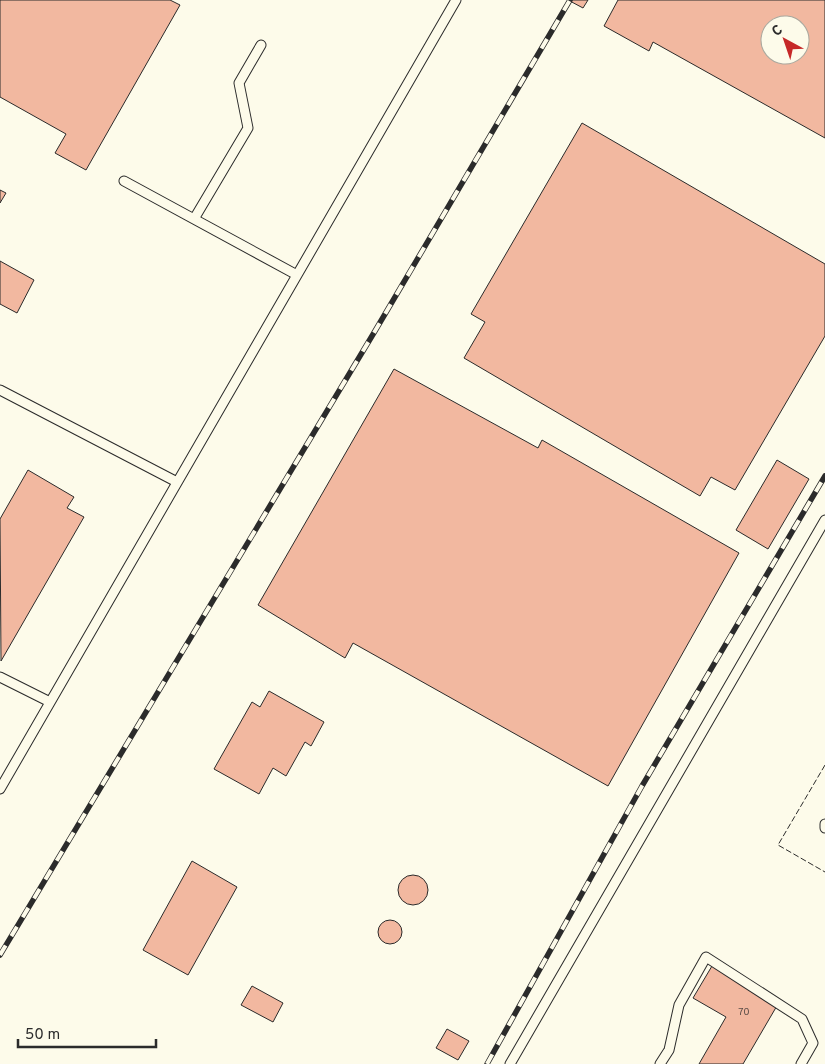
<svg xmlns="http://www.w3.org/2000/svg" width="825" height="1064" viewBox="0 0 825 1064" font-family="Overpass,sans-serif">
  <rect width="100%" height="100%" fill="#fdfbea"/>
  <path fill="#f2b8a0" stroke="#2b2b2b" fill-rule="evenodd" d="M0 0H170L180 5 86 170 55 153 66 134 0 97Z
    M568 0H588L583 8Z
    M618 0H825V138L653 42 649 51 604 26ZM770 25H800V55H770Z
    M582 123 825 264V336L735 490 711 477 700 496 464 358 485 322 471 314Z
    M0 190 6 193 0 203Z
    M0 261 34 280 17 313 0 304Z
    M394 369 538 448 542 440 739 553 608 786 353 643 345 658 258 605Z
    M777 460 809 479 768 549 736 530Z
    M28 470 74 497 67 508 84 517 1 661 0 519Z
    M269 691 324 722 311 746 305 742 286 776 273 768 259 794 214 769 252 702 260 707Z
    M192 861 237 887 188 975 143 950Z
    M398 890a15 15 0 1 1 30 0a15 15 0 1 1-30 0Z
    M378 932a12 12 0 1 1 24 0a12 12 0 1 1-24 0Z
    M712 966 778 1004 743 1064H699L726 1017 693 998Z
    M252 986 283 1003 273 1022 241 1005Z
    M447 1029 469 1041 458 1060 436 1048Z"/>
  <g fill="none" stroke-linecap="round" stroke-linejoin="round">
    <g stroke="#2b2b2b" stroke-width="11">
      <path id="service" d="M124 181 297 275
        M194 219 248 128 239 83 261 45
        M0 390 177 482
        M0 677 50 702
        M0 789 456 0
        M825 824V828
        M510 1064 825 520
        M660 1064 669 1050 679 1005 706 957 802 1019 813 1043 801 1064"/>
    </g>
    <use href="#service" stroke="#fdfbea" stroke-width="9"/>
    <g stroke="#2b2b2b" stroke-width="5.5">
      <path id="rail" d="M0 955 375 331 570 0
        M487 1064 642 786 825 476"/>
    </g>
    <use href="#rail" stroke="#fdfbea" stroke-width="4" stroke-dasharray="11" stroke-linecap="butt"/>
    <path stroke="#2b2b2b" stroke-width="1" stroke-dasharray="6 2.5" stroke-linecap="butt" d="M825 765 778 845 825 872"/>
  </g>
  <g text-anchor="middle" stroke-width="4" stroke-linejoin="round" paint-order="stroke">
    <g font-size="10" fill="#5d4e48">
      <text x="744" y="1015">70</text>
    </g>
  </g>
  <g transform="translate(785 40) rotate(320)"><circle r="24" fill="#fdfbea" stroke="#a9a89e"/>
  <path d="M0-4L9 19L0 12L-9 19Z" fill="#c62828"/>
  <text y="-8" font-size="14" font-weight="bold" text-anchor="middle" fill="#2b2b2b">С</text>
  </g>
  <path d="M18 1039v8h138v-8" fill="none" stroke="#2b2b2b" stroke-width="2.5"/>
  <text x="25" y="1039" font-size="15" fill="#2b2b2b" stroke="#fdfbea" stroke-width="4" paint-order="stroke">50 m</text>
</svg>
